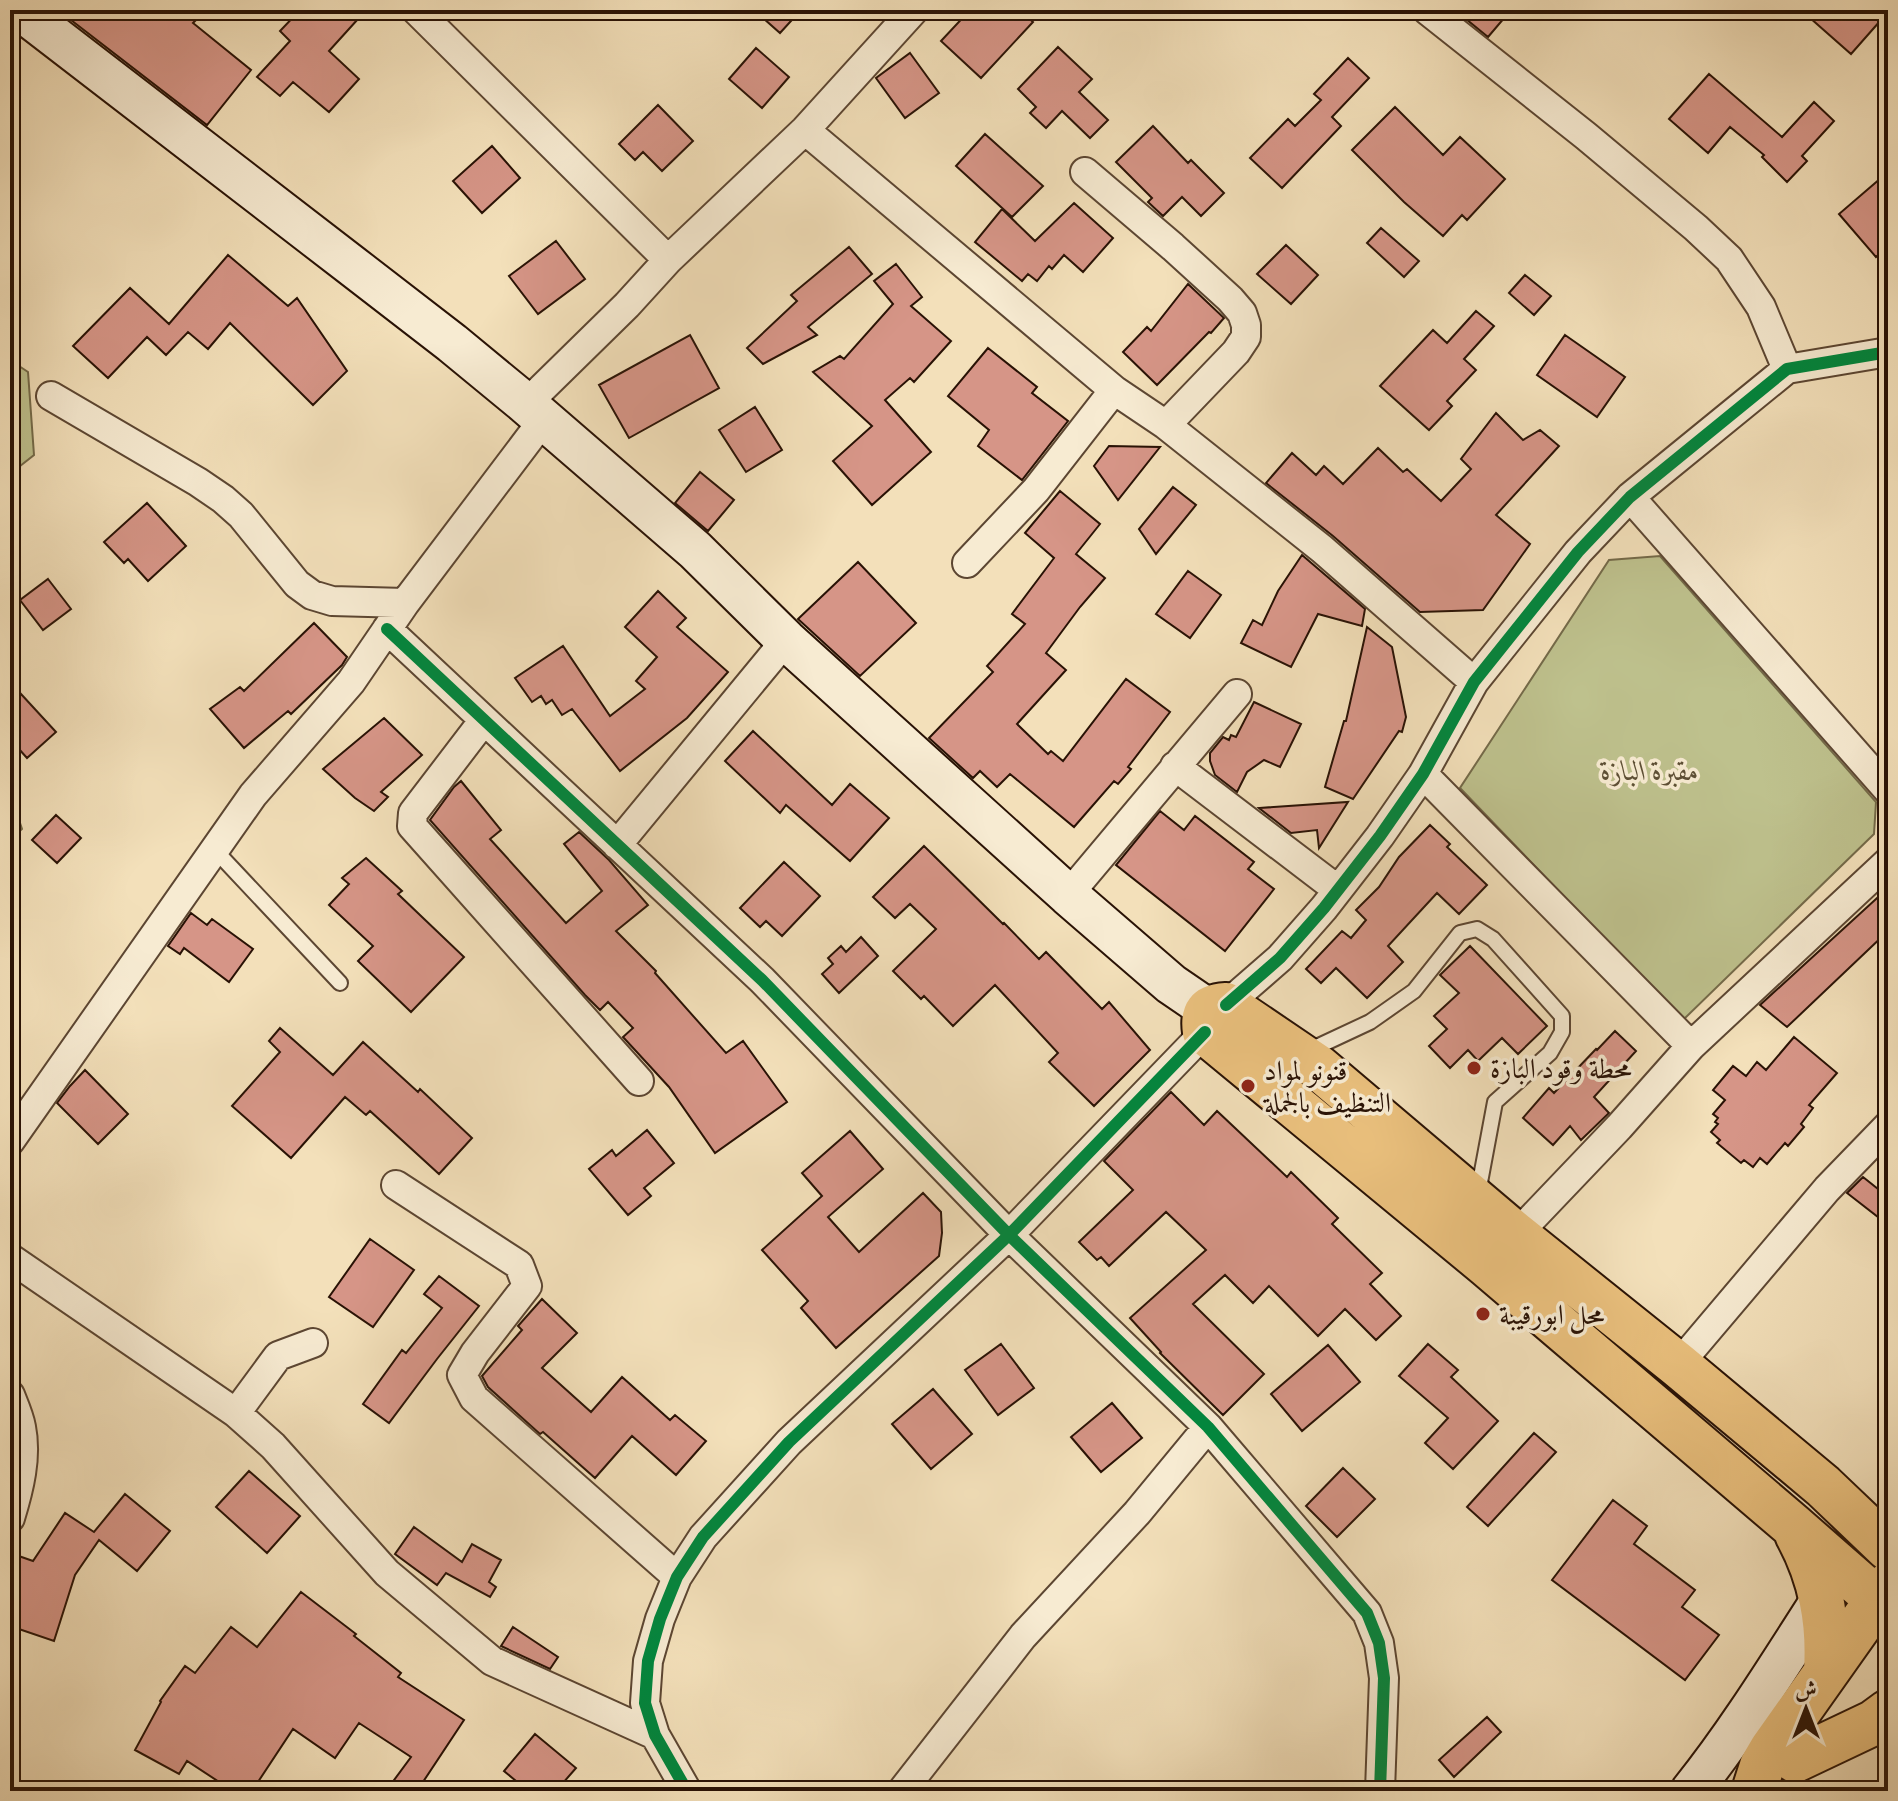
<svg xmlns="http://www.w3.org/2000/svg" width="1898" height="1801" viewBox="0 0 1898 1801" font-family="'EB Garamond',Amiri,serif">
  <rect width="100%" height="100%" fill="#f3e0ba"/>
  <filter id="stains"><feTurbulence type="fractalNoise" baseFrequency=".0025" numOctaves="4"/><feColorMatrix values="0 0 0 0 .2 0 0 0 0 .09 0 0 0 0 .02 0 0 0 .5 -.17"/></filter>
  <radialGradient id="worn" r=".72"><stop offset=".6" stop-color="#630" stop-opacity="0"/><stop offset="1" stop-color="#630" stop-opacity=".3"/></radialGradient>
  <path fill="#bec18d" stroke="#746a49" stroke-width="2" d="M10 360 28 372 34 455 10 474Z
    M1660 556 1876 802 1874 834 1683 1020 1460 788 1609 560Z
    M10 793 22 829 10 840Z"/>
  <path fill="#d69587" stroke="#291205" stroke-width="2" d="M58 10H206L193 23 251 70 207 125Z
    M300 10H348L358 19 329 51 359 79 329 112 293 82 280 96 257 77 290 41 280 31Z
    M754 10H801L780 33Z
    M970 10H1020L1033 22 981 78 941 41Z
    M1455 10H1511L1488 37Z
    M1801 10H1888V12L1851 54Z
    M1058 47 1092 79 1079 92 1108 120 1090 138 1062 111 1046 128 1030 113 1036 107 1018 89Z
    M756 48 789 77 762 108 729 79Z
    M910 53 939 93 905 118 876 78Z
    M1348 58 1369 78 1332 117 1341 126 1282 188 1250 158 1288 119 1295 126 1321 100 1314 94Z
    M1709 74 1782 137 1814 102 1834 121 1802 156 1807 161 1787 182 1762 157 1764 155 1730 127 1708 153 1669 119Z
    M658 105 693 141 662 171 643 152 635 160 619 144Z
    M1395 107 1443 155 1460 137 1505 179 1467 220 1462 215 1443 236 1404 202 1352 150Z
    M1153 126 1188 163 1191 160 1224 193 1201 216 1182 197 1163 216 1148 202 1152 198 1116 162Z
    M985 134 1043 186 1012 217 956 166Z
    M492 146 520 178 482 213 453 181Z
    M1888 172V247L1876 257 1839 214Z
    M1074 203 1113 238 1083 272 1064 255 1052 269 1049 266 1037 281 1028 274 1022 281 975 242 1002 209 1035 241Z
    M1381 228 1419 261 1404 277 1367 243Z
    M556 241 585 279 538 314 509 276Z
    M1286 245 1318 275 1291 304 1257 274Z
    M849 247 872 274 808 327 817 335 763 364 747 348 797 301 791 295Z
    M228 255 288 306 297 298 347 371 313 405 230 323 208 349 188 332 166 355 147 337 108 378 73 346 130 288 169 324Z
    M896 264 922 297 911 306 951 341 914 382 910 378 885 400 931 452 872 505 833 461 872 426 813 372 840 356 844 359 893 304 874 281Z
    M1525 275 1551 296 1534 315 1509 293Z
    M1188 284 1224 318 1211 333 1209 332 1157 385 1123 352 1147 327 1151 331Z
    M1476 311 1494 326 1464 359 1476 370 1447 401 1452 406 1429 430 1380 386 1433 330 1447 343Z
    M690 335 719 388 629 438 599 385Z
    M1565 335 1625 377 1597 417 1537 375Z
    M988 348 1037 387 1032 393 1068 421 1022 480 978 446 989 430 948 396Z
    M755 407 782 450 746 472 719 430Z
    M1496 413 1523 440 1540 430 1559 446 1496 515 1530 544 1483 610 1420 612 1333 536 1266 483 1292 453 1316 475 1324 466 1343 484 1378 448 1403 472 1407 469 1441 501 1471 469 1461 459Z
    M1109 446 1160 447 1118 500 1094 466Z
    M700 472 734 500 708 531 675 503Z
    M1173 487 1196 505 1156 554 1139 529Z
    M1060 491 1100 524 1076 554 1105 578 1080 607 1046 653 1066 670 1017 724 1048 754 1051 751 1063 761 1126 679 1170 712 1128 767 1131 769 1118 784 1114 781 1074 827 1010 774 997 787 980 771 973 778 929 738 993 672 987 666 1025 624 1012 614 1054 558 1025 533Z
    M147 503 186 546 148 581 128 559 124 563 104 542Z
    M1302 555 1365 609 1362 626 1318 614 1291 667 1241 643 1253 620 1262 625 1278 591Z
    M858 562 916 623 860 676 798 619Z
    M1188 571 1221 595 1190 638 1156 614Z
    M48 579 71 609 43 630 20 600Z
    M658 591 686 618 677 627 728 672 687 718 620 771 572 709 562 715 552 700 546 704 541 696 532 702 515 678 563 646 610 716 645 689 636 681 657 657 625 627Z
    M314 623 347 657 342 665 291 714 288 711 244 748 210 709 240 687 244 691Z
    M1367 627 1392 647 1406 717 1402 732 1399 731 1353 799 1325 787 1344 721H1346Z
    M21 694 56 732 27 758 10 739V704Z
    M1254 702 1301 724 1280 767 1264 760 1247 772 1237 792 1215 775 1210 761V753L1223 737 1229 740 1231 735 1236 737Z
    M384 718 422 755 381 792 388 797 374 811 355 798 323 769Z
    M753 731 832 805 850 784 889 818 850 861 786 805 780 813 725 761Z
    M461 781 501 830 490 839 566 923 602 891 564 844 579 832 609 860 648 905 616 931 656 971 655 973 726 1053 743 1041 787 1102 715 1153 669 1087 623 1037 633 1028 608 1002 600 1010 585 995 430 820 454 787Z
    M1348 802 1319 848 1317 830 1291 833 1259 808Z
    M1160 811 1184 830 1195 816 1254 862 1248 869 1274 889 1225 951 1116 865Z
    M56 815 81 838 57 863 32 840Z
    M1430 825 1450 844 1447 847 1487 885 1459 914 1437 893 1388 946 1403 962 1367 998 1336 968 1321 983 1306 969 1342 931 1351 938 1366 920 1356 910 1379 887 1399 857Z
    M924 846 1003 924 1004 923 1039 959 1046 952 1102 1009 1109 1002 1150 1050 1094 1106 1049 1062 1058 1053 995 985 953 1026 924 996 921 999 893 971 936 929 910 904 895 918 873 897Z
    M366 858 402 891 398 894 464 957 411 1012 358 961 373 946 329 905 349 884 342 878Z
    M784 862 820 896 782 936 766 921 760 927 740 908Z
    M1888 888V931L1787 1027 1760 1005Z
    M191 913 207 925 212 919 253 949 229 982 184 948 180 954 168 946Z
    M861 937 878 956 839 993 822 974 833 964 828 958 841 946 846 952Z
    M1470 946 1547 1026 1518 1054 1502 1038 1478 1061 1468 1050 1450 1068 1429 1046 1447 1029 1434 1016 1459 993 1440 975Z
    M280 1028 333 1075 363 1042 418 1092 420 1089 472 1138 439 1174 370 1111 366 1115 345 1097 291 1158 232 1106 280 1052 269 1041Z
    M1615 1031 1636 1051 1594 1097 1609 1113 1581 1140 1570 1126 1553 1145 1523 1118 1549 1088 1554 1093 1596 1049 1597 1050Z
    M1794 1037 1837 1073 1809 1105 1813 1108 1801 1124 1804 1127 1788 1146 1785 1143 1767 1164 1760 1158 1753 1167 1744 1160 1741 1163 1717 1143 1720 1140 1711 1132 1718 1124 1715 1122 1718 1118 1713 1114 1725 1100 1713 1090 1733 1066 1746 1076 1757 1062 1766 1070Z
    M85 1070 128 1114 98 1144 57 1103 70 1086Z
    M1171 1092 1204 1125 1217 1111 1287 1177 1291 1172 1338 1218 1332 1224 1382 1273 1370 1284 1401 1316 1376 1340 1345 1309 1318 1336 1269 1286 1253 1303 1225 1275 1193 1304 1264 1374 1223 1415 1160 1353 1161 1352 1130 1318 1206 1250 1166 1212 1109 1266 1101 1257 1097 1260 1079 1242 1133 1190 1104 1161Z
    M647 1130 674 1163 644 1188 651 1196 628 1215 589 1169 612 1150 616 1156Z
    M850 1131 883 1169 828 1217 859 1252 923 1193 941 1212 942 1233 939 1256 836 1348 801 1308 808 1301 762 1250 822 1196 802 1173Z
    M1863 1177 1888 1197V1204L1878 1217 1847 1193Z
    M370 1239 414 1270 373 1327 329 1297Z
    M439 1276 479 1306 437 1359 389 1423 363 1404 402 1350 406 1353 442 1308 424 1294Z
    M542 1299 577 1333 542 1368 591 1412 622 1377 670 1420 675 1415 706 1441 676 1475 632 1436 595 1478 543 1432 540 1434 488 1387 482 1376 522 1330 518 1326Z
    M1001 1344 1034 1388 998 1415 965 1370Z
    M1428 1344 1458 1370 1451 1377 1498 1421 1453 1469 1425 1443 1448 1418 1399 1376Z
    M1328 1345 1360 1382 1302 1431 1271 1394Z
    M933 1389 972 1434 931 1469 892 1424Z
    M1112 1403 1142 1438 1101 1472 1071 1437Z
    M1534 1433 1556 1452 1488 1526 1467 1507Z
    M1343 1468 1375 1499 1337 1537 1306 1506Z
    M249 1471 300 1516 267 1553 216 1507Z
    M125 1494 170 1531 137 1571 99 1540 75 1575 54 1641 10 1626V1553L33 1561 65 1513 94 1532Z
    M1613 1500 1647 1526 1634 1544 1695 1590 1682 1607 1719 1635 1685 1680 1552 1580Z
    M414 1527 462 1562 472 1544 501 1560 489 1582 496 1587 490 1597 446 1573 437 1585 395 1554Z
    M301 1592 356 1634 354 1636 401 1673 398 1677 464 1720 417 1791H386L411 1757 359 1723 335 1758 293 1729 252 1791H233L187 1761 179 1774 135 1750 161 1702 160 1701 185 1666 195 1673 231 1627 257 1647Z
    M513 1627 558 1657 550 1669 501 1646Z
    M1487 1717 1501 1732 1454 1777 1439 1760Z
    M535 1734 576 1768 556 1791H528L504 1771Z"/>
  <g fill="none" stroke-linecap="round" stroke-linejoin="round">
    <g stroke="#5c4632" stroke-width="18">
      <path id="lane" d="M214 849 340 983
        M1308 1051 1370 1022 1414 991 1460 933 1477 929 1493 939 1562 1016V1032L1550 1053 1495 1102 1478 1193"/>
    </g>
    <g stroke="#5c4632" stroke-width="32">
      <path id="street" d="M416 10 668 260
        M1427 10 1586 136 1696 228 1729 259 1761 307 1787 369
        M805 130 1114 390 1036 490 967 563
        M1085 172 1173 247 1230 299 1242 313 1246 325V337L1236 352 1166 425 1322 549 1474 682
        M1114 390 1166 425
        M51 396 198 482 223 499 241 515 297 584 312 595 332 601 405 603
        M526 404 627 305 668 260 805 130 914 10
        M1630 497 1888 790
        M387 629 762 980 1009 1235 1208 1427 1367 1613 1379 1643 1384 1678 1380 1791
        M484 720 413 813 412 826 639 1081
        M1175 766 1338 890
        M1423 774 1691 1046
        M617 845 786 640
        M1068 895 1237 694
        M1226 1005 1280 958 1324 908 1380 836 1423 774 1474 682 1578 552 1630 497 1787 369 1888 352
        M10 1141 253 795 351 682 405 603 544 419
        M396 1185 519 1265 527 1286 475 1353 462 1375 474 1398 677 1577
        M1516 1235 1619 1127 1691 1046 1888 862
        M10 1258 236 1413
        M313 1343 278 1356 236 1413 273 1446 387 1573 492 1661 655 1735
        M1678 1365 1827 1189 1888 1126
        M10 1395C14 1405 19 1416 21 1427 27 1457 19 1489 10 1518
        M687 1791 655 1735 645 1703 648 1661 660 1619 677 1577 703 1537 789 1442 1009 1235 1205 1032
        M902 1791 1023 1636 1137 1513 1208 1427"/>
    </g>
    <g stroke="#291205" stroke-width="44">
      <path id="secondary" d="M20 10 351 265 452 343 526 404 695 550 786 640 1068 895 1171 984 1209 1010
        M1691 1791C1739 1731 1780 1664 1822 1599"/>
    </g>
    <g stroke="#291205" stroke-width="48">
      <path id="primary" d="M1797 1534C1821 1578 1829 1622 1826 1671
        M1888 1548 1823 1486 1678 1365 1516 1235 1319 1068 1226 1005C1207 1006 1202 1013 1205 1032L1486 1264 1792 1525 1888 1609
        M1795 1760 1873 1723 1888 1712
        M1754 1791 1762 1766 1772 1749 1888 1585"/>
    </g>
    <use href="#lane" stroke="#f7ebd2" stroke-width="14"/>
    <use href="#street" stroke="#f7ebd2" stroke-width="28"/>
    <use href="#secondary" stroke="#f7ebd2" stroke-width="40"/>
    <use href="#primary" stroke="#eac07d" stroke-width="44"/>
    <g stroke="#f7ebd2" stroke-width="17">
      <path id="cycleway" d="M387 629 762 980 1009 1235 1208 1427 1367 1613 1379 1643 1384 1678 1380 1791
        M1226 1005 1280 958 1324 908 1380 836 1423 774 1474 682 1578 552 1630 497 1787 369 1888 352
        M687 1791 655 1735 645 1703 648 1661 660 1619 677 1577 703 1537 789 1442 1009 1235 1205 1032"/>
    </g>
    <use href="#cycleway" stroke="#00873e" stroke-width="12"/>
  </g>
  <g fill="#8f2418" stroke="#f7ebd2" stroke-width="3">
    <circle cx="1474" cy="1068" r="8"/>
    <circle cx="1248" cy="1086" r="8"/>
    <circle cx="1483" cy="1314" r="8"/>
  </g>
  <g text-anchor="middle" stroke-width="7" stroke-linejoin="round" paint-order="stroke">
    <g font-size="28" font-style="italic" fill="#5d4f35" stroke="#f7ebd2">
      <text x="1650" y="780">مقبرة البازة</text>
    </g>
    <g font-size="28" fill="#291205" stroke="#f7ebd2" text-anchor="start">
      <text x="1490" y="1078">محطة وقود البازة</text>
      <text x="1264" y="1080">قنونو لمواد<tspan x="1264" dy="32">التنظيف بالجملة</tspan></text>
      <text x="1499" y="1324">محل ابورقيبة</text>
    </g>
  </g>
  <rect width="1898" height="1801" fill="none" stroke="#f3e0ba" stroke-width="40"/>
  <rect x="12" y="12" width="1874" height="1777" fill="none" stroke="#291205" stroke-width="4"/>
  <rect x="20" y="20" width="1858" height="1761" fill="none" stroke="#291205" stroke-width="2"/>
  <g transform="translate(1806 1709)" stroke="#f7ebd2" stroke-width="6" paint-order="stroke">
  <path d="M0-6L14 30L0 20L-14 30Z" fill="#291205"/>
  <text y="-12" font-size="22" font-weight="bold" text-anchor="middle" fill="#291205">ش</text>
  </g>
  <rect width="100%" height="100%" filter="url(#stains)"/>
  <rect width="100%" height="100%" fill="url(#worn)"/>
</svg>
